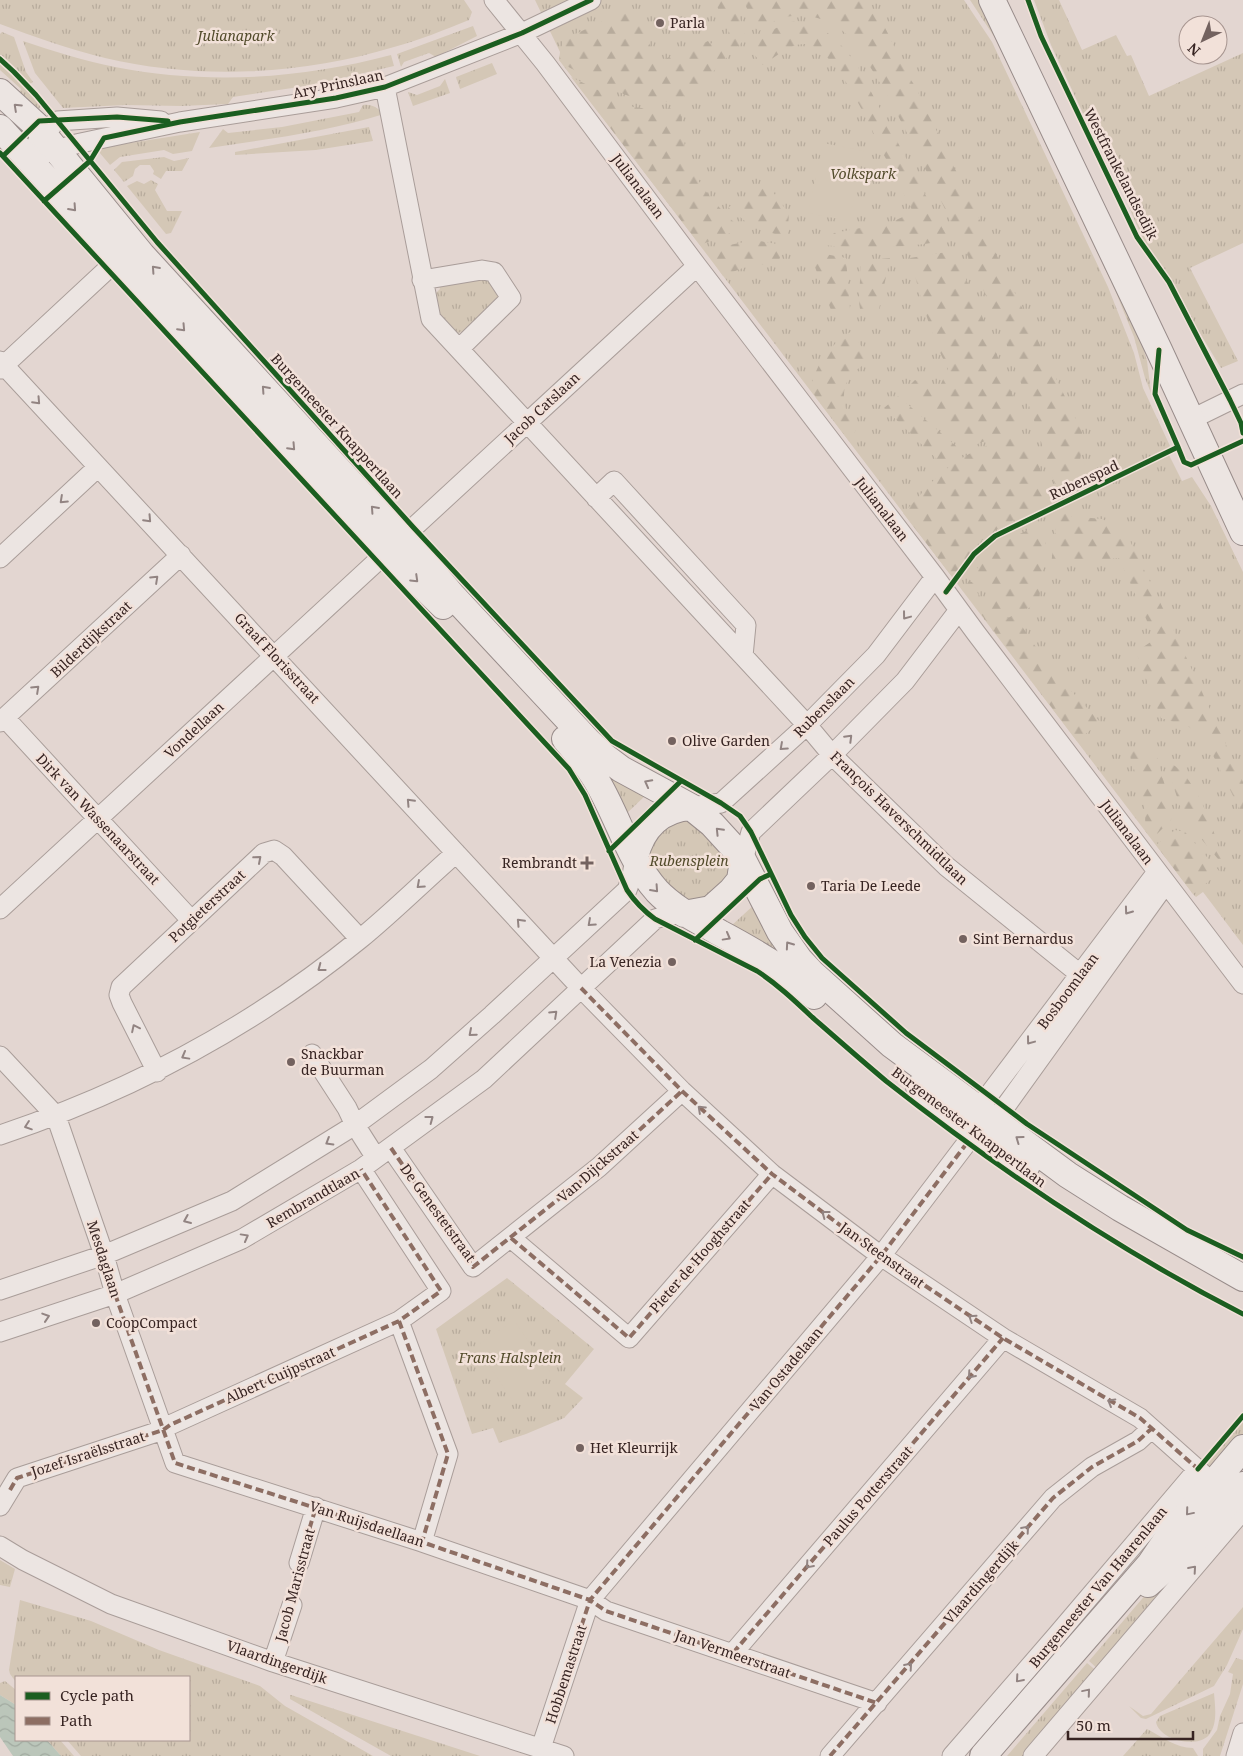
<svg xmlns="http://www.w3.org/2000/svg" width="1243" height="1756" viewBox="0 0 1243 1756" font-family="'Noto Serif',serif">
  <defs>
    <pattern id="grass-tufts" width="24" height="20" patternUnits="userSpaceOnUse" patternTransform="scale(1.25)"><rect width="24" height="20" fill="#d4c7b6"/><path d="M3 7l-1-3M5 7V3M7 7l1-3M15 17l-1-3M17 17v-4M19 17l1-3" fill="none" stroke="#b7ab9c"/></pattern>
    <pattern id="forest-firs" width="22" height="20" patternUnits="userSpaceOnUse" patternTransform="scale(1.25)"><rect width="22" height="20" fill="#d4c7b6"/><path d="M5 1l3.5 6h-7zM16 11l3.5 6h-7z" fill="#b7ab9c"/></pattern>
    <pattern id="water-waves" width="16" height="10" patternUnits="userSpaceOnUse" patternTransform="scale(1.25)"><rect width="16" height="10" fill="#bbc6ba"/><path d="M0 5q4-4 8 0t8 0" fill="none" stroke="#a1aaa0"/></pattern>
  </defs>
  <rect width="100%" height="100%" fill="#e3d6d1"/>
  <path fill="url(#grass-tufts)" d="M0 0H464L472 12 469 20C444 30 420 40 394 47 302 75 198 80 105 58 69 49 34 37 0 24Z
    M535 0H964L992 42 1108 287 1134 353 1143 388 1170 446 1166 449 1182 481 1192 477 1211 506 1243 572V945L1203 892 1196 897 1193 894 559 60 560 52Z
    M970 0H983L1135 320 1147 361 1151 393 1145 378 1134 337 1115 290 995 38Z
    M1034 0H1059L1082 50 1116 35 1127 56 1131 55 1149 96 1243 53V243L1190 268 1238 361 1221 368 1143 239 1092 123 1088 124 1051 45Z
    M473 26 477 36 436 57 429 53 404 62 401 67 397 54Z
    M2 32 14 37 26 72 33 82 30 84 0 55V34Z
    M23 41C53 51 84 61 115 67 208 85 300 79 391 55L394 66 312 85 233 97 228 104 181 106 125 105 63 108 35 73Z
    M0 63 21 83 41 106 39 109 19 93 21 89 0 70Z
    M492 63 497 74 460 89 456 77Z
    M445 79 450 93 413 106 408 92 417 95 440 86Z
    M363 105C372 104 378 108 384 114 327 132 268 139 209 148L223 129 228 133 282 127 359 112Z
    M369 127 373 141 316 150 235 155V152Z
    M200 132 192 151 173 154 164 150 120 157 110 165 99 152 103 148 111 146Z
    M164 157 174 161 189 158 182 171H166L161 179 153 174 154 171 150 165H140L135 169 133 176 124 182 114 170 122 162Z
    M151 180 158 184 155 190 167 211H182L171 233 166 234 127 186 137 181 144 184Z
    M486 277 501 296 464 334 462 332 457 333 440 314 436 293 440 289 439 286Z
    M600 765 647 794 625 815Z
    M691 815 735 871 698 907 662 885 643 848 648 837Z
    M755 904 783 955 766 944 731 926Z
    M507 1278 594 1349 565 1384 583 1398 564 1418 526 1434 499 1443 493 1428 472 1434 436 1329Z
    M1243 1419V1441L1212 1468 1205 1464Z
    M1217 1533 1100 1671 1089 1661 1159 1579Z
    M0 1560 15 1569 10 1587 0 1585Z
    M20 1600 91 1621 159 1650 260 1686 285 1706 373 1756H81L67 1740H189V1677H16V1682L10 1674 9 1670Z
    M1243 1607V1629L1227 1665 1214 1686 1146 1719 1141 1718 1129 1706 1143 1716 1151 1714Z
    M1236 1658 1243 1660V1684L1220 1756H1203V1749L1217 1730 1220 1716 1230 1694 1233 1674 1228 1672Z
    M1087 1663 1098 1672 1027 1756H1007Z
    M5 1681 16 1690V1705L0 1695V1683Z
    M1214 1693C1215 1706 1218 1724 1209 1735 1197 1749 1159 1740 1156 1722L1160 1716Z
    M290 1695H291L480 1756H391L290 1699Z
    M1147 1729C1162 1737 1176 1748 1193 1748L1198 1756H1123Z
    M47 1740H60L74 1756H61Z"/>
  <path fill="url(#forest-firs)" d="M714 0H732L743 26 745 39 699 86C663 117 628 97 592 79 582 73 567 68 559 60L563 40 632 7 658 62 676 54 677 56 708 41 710 44 730 34Z
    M743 0H864C888 21 897 60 915 86L1082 432C1082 460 1080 476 1058 494 1040 438 1022 381 999 326 974 266 944 207 915 148 899 118 884 87 865 59 859 50 853 39 844 32 819 11 783 9 758 32Z
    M795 21C826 24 841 43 858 67L946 234V238L943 241C903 248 864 250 824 245L834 233 892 222 913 212C904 194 894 175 885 157 873 132 835 44 804 44 790 44 774 58 763 65L748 47C763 35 776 26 795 21Z
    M571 77 633 107 659 110 679 107 681 109C682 165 699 189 738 226V230L700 245Z
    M765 181 789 214 787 238 751 226 728 207 745 202Z
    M754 240 783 245 780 258 775 265C752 262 745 267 723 276L705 250Z
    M809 251 846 258 850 309 831 310Z
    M953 251 977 303 1024 425 970 447 943 424 907 388 915 380 938 390 948 369C929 332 921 297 910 258Z
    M890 258 878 314 860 309 859 302 861 259 869 260Z
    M852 331 870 361C838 377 838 402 856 430L849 441 810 389C817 363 829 345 852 331Z
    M898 396 956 446 957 451 956 453 942 464 884 408Z
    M1016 436C1021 438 1026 441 1029 445 1037 455 1048 491 1049 504 1025 516 997 525 978 544 968 554 963 569 953 578L903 513C914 503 922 492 932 482 958 456 982 446 1016 436Z
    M1069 510 1070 516 1102 519 1123 529 1129 539 1177 637 1243 782V816L1205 739 1189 727 1161 718 1136 652 1155 639 1119 558 1051 565 1057 516Z
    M1043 523 1047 528 1039 601 1029 608 1002 613 987 622 963 590 969 581 977 584 973 587 987 606 997 598 984 580 980 582 973 574 990 551 1001 543Z
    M1015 616 1050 668 1100 722 1077 741 991 627 1006 618Z
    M1140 748 1155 750 1172 811 1171 820 1152 839 1145 831C1146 811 1144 799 1138 780 1135 770 1129 760 1130 750Z
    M1165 761C1168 762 1172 764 1175 766 1198 782 1218 838 1223 865L1184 818Z
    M1175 830 1185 832 1220 872 1193 894 1156 845Z"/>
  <path fill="#d4c7b6" d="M823 143 864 151 849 221 808 213Z
    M514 1320 552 1375 513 1401 476 1346Z"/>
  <path fill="url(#water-waves)" d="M0 1695 16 1705V1740H47L61 1756H13L0 1737Z"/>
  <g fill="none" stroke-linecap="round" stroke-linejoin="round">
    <g stroke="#a99d99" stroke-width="21">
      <path id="street" d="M494 0 545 63 697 266 935 577 976 633 1243 984
        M385 87 431 319 807 725 832 755 946 866 1092 984
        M37 143 43 133 57 121 117 117 161 121
        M46 153 76 144 180 122 336 98 385 87 522 33 591 0
        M422 280 482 270 494 272 511 298 459 349
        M0 361 581 988 682 1091 772 1174 881 1256 1003 1338 1140 1418 1213 1483
        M0 369 127 251
        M1192 419 1243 394
        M596 498 614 481 746 625 743 656
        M0 558 98 467
        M5 718 191 920
        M0 722 181 555
        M691 807 721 803 807 725 876 655 935 577
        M743 860 751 832 832 755 905 681 959 610
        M0 909 697 266
        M312 1054 347 1108 355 1125 376 1158
        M0 1056 56 1116 104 1255 115 1294 175 1463 422 1542 590 1600 606 1611 877 1703
        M157 1072 122 1003 119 995 121 987 264 853 274 850 283 856 360 939
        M977 1121 979 1110 988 1096 1157 872
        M0 1135C132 1091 252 1027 360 939 393 912 424 881 456 853
        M391 1148 473 1267 599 1167 682 1091
        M511 1238 629 1338 772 1174
        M0 1290 104 1255 232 1201 355 1125 431 1069 492 1015 627 890 632 876 635 857
        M399 1321 448 1454 422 1542
        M0 1332 115 1294 242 1239 361 1169 484 1079 655 919 668 915 684 914
        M0 1506 17 1478 163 1430 170 1425 399 1321 441 1291 361 1169
        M0 1546 23 1560 111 1604 273 1662 564 1756
        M299 1563 316 1507
        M733 1653 1003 1338
        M273 1662 292 1605
        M541 1748 590 1600 881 1256 975 1132 995 1121 1166 883
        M830 1756 1053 1498 1092 1467 1138 1441 1151 1429
        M952 1756 1057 1635 1198 1469
        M1033 1756 1238 1516 1230 1499
        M1236 1756 1243 1733"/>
    </g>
    <g stroke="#988c8a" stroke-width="28">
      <path id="secondary" d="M992 0 1159 350 1243 532
        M0 92 36 125 142 255 401 538 426 564 452 595 589 742 605 757 621 769 691 807 712 824 733 847 743 860 780 932 799 959 813 974 892 1045 1068 1175 1120 1208 1243 1278
        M0 128 387 551 443 606
        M565 739C578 754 590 768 599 785 619 820 630 861 657 891 675 910 698 920 720 933 754 951 786 970 814 996
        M635 857C642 828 660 809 691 807
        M684 914 711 909 731 891 740 880 743 860
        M919 1087 975 1132 1027 1165
        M1148 1584 1186 1550 1243 1485
        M983 1756 1150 1564 1171 1533 1243 1448"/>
    </g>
    <use href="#street" stroke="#ece5e2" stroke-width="19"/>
    <use href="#secondary" stroke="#ece5e2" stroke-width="26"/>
    <path stroke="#8d6e63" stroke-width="4" stroke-dasharray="8 4" stroke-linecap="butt" d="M581 988 682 1091 772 1174 881 1256 1003 1338 1140 1418 1198 1469
      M391 1148 473 1267 599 1167 682 1091
      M511 1238 629 1338 772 1174
      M115 1294 175 1463 422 1542 590 1600 606 1611 877 1703
      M399 1321 448 1454 422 1542
      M10 1490 17 1478 163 1430 170 1425 399 1321 441 1291 361 1169
      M299 1563 316 1507
      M733 1653 1003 1338
      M559 1694 590 1600 881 1256 967 1143
      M830 1756 1053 1498 1092 1467 1138 1441 1151 1429"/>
    <g stroke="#f2e1d9" stroke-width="8">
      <path id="cycleway" d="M1028 0 1041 36 1137 237 1169 282 1230 400 1241 423 1243 433
        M0 59 14 72 36 95 157 242 413 527 612 741 721 803 740 816 751 832 791 915 805 937 822 958 906 1033 1027 1124 1187 1230 1243 1257
        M0 153 569 769 585 795 627 890C635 902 644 911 655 919L757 971C777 984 794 1000 812 1017 836 1038 861 1060 886 1081 998 1169 1116 1249 1243 1314
        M3 156 39 121 117 117 168 121
        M44 201 90 161 104 138 180 122 336 98 385 87 522 33 591 0
        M1159 350 1155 394 1178 447
        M946 592 974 554 995 536 1178 447 1184 462 1191 465 1243 441
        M609 851 681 781
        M695 940 760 879 771 874
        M1198 1469 1243 1416"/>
    </g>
    <use href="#cycleway" stroke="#1b5e20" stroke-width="5"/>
  </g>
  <defs><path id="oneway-chevron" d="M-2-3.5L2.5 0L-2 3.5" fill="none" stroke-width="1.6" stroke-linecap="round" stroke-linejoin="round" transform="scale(1.25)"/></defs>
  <g stroke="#928482">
    <use href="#oneway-chevron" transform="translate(17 107) rotate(-137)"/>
    <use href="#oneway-chevron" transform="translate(73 208) rotate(48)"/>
    <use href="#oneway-chevron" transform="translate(155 269) rotate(-132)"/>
    <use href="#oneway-chevron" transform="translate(182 328) rotate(47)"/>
    <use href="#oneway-chevron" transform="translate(265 389) rotate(-132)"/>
    <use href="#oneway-chevron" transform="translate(37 401) rotate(47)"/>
    <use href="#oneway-chevron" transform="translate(292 447) rotate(47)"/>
    <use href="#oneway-chevron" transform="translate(63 500) rotate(137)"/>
    <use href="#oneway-chevron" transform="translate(374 509) rotate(-132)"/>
    <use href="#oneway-chevron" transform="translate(148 519) rotate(47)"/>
    <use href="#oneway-chevron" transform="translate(155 579) rotate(-43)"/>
    <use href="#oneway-chevron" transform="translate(415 579) rotate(44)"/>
    <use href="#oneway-chevron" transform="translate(906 616) rotate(127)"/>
    <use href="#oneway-chevron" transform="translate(36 689) rotate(-43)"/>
    <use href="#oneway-chevron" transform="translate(849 738) rotate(-45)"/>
    <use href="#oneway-chevron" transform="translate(783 747) rotate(138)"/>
    <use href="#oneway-chevron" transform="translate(648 783) rotate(-152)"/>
    <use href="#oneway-chevron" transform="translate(410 802) rotate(-133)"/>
    <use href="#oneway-chevron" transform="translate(719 831) rotate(-134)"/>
    <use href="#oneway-chevron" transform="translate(258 859) rotate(-41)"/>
    <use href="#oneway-chevron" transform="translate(420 885) rotate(138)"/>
    <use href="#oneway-chevron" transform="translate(655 889) rotate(48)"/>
    <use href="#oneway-chevron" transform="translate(1128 911) rotate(126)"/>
    <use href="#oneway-chevron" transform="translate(520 922) rotate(-133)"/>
    <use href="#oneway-chevron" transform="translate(591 923) rotate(138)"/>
    <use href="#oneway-chevron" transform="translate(727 937) rotate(29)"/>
    <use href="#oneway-chevron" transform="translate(789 945) rotate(-125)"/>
    <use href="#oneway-chevron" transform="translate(321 968) rotate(143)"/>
    <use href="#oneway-chevron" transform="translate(554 1014) rotate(-43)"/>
    <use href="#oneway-chevron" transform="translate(135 1028) rotate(-116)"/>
    <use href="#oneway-chevron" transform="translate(472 1033) rotate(139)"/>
    <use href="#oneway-chevron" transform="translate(1030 1041) rotate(127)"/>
    <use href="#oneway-chevron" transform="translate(185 1056) rotate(151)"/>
    <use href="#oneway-chevron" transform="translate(701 1109) rotate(-137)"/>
    <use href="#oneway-chevron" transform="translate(430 1119) rotate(-37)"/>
    <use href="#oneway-chevron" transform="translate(28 1126) rotate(161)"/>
    <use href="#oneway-chevron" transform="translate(1019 1139) rotate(-144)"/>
    <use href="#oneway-chevron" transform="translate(329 1142) rotate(149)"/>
    <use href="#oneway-chevron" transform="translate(825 1214) rotate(-143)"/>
    <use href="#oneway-chevron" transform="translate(187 1220) rotate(157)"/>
    <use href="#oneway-chevron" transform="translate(245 1237) rotate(-29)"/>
    <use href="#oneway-chevron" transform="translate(46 1317) rotate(-18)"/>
    <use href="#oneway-chevron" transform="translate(972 1318) rotate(-146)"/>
    <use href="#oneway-chevron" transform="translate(971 1375) rotate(131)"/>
    <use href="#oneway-chevron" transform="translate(1111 1402) rotate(-150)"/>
    <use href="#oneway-chevron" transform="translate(1189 1512) rotate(130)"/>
    <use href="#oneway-chevron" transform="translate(1026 1529) rotate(-49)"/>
    <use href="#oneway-chevron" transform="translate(809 1565) rotate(131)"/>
    <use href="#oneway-chevron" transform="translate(1193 1569) rotate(-49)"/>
    <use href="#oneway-chevron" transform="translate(909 1666) rotate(-49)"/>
    <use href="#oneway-chevron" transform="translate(1019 1679) rotate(131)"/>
    <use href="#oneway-chevron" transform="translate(1087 1692) rotate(-50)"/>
  </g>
  <g fill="#73625f" stroke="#f2e1d9" stroke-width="2">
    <circle cx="660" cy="23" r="5"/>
    <circle cx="672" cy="741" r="5"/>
    <path d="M584.5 855.5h5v5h5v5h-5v5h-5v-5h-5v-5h5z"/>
    <circle cx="811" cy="886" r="5"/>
    <circle cx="963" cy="939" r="5"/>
    <circle cx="672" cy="962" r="5"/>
    <circle cx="291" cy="1062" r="5"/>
    <circle cx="96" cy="1323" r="5"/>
    <circle cx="580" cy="1448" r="5"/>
  </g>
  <g text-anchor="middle" stroke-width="5" stroke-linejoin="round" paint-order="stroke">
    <g font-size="14" fill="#372422" stroke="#f2e1d9" text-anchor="start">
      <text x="670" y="28">Parla</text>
      <text x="682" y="746">Olive Garden</text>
      <text x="577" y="868" text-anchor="end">Rembrandt</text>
      <text x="821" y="891">Taria De Leede</text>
      <text x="973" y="944">Sint Bernardus</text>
      <text x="662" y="967" text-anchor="end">La Venezia</text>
      <text x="301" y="1059">Snackbar<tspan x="301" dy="16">de Buurman</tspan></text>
      <text x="106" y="1328">CoopCompact</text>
      <text x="590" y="1453">Het Kleurrijk</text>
    </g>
    <g font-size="14" font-style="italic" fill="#524b2b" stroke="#f2e1d9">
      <text x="236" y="41">Julianapark</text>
      <text x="863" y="179">Volkspark</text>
      <text x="689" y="866">Rubensplein</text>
      <text x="510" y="1363">Frans Halsplein</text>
    </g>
    <g font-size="14" fill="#372422" stroke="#f2e1d9">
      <text transform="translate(338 84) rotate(-12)" y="5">Ary Prinslaan</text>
      <text transform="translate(1121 174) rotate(63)" y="5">Westfrankelandsedijk</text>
      <text transform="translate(638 186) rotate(53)" y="5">Julianalaan</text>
      <text transform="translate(542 408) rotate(-43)" y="5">Jacob Catslaan</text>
      <text transform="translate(337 426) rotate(48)" y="5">Burgemeester Knappertlaan</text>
      <text transform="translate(1084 480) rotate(-25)" y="5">Rubenspad</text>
      <text transform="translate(882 509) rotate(52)" y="5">Julianalaan</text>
      <text transform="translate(91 639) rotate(-43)" y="5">Bilderdijkstraat</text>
      <text transform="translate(277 658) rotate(47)" y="5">Graaf Florisstraat</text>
      <text transform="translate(824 707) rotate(-45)" y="5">Rubenslaan</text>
      <text transform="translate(194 730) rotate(-43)" y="5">Vondellaan</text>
      <text transform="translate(899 818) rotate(44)" y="5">François Haverschmidtlaan</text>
      <text transform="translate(98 819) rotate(47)" y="5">Dirk van Wassenaarstraat</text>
      <text transform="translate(1127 832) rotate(53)" y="5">Julianalaan</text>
      <text transform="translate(207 906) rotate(-43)" y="5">Potgieterstraat</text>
      <text transform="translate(1068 991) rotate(-53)" y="5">Bosboomlaan</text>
      <text transform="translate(969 1127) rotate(37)" y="5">Burgemeester Knappertlaan</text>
      <text transform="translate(598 1166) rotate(-41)" y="5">Van Dijckstraat</text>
      <text transform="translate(313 1198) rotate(-30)" y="5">Rembrandtlaan</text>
      <text transform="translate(438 1213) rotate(54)" y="5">De Genestetstraat</text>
      <text transform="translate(882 1255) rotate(36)" y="5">Jan Steenstraat</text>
      <text transform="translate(700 1256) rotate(-49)" y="5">Pieter de Hooghstraat</text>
      <text transform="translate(104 1259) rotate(72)" y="5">Mesdaglaan</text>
      <text transform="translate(786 1369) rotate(-50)" y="5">Van Ostadelaan</text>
      <text transform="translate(280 1375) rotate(-24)" y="5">Albert Cuijpstraat</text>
      <text transform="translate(88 1454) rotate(-18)" y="5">Jozef Israëlsstraat</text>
      <text transform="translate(868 1496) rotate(-49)" y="5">Paulus Potterstraat</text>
      <text transform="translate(367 1524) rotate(18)" y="5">Van Ruijsdaellaan</text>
      <text transform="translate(981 1582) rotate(-49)" y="5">Vlaardingerdijk</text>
      <text transform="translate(295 1585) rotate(-75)" y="5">Jacob Marisstraat</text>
      <text transform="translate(1098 1587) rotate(-50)" y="5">Burgemeester Van Haarenlaan</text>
      <text transform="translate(733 1654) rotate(19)" y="5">Jan Vermeerstraat</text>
      <text transform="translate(277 1662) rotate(19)" y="5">Vlaardingerdijk</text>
      <text transform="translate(566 1674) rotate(-72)" y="5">Hobbemastraat</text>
    </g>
  </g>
  <rect x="15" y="1676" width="175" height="65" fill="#f2e1d9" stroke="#a79590"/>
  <rect x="25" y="1692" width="25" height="8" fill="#1b5e20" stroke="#a79590"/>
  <text x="60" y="1701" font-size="15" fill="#372422">Cycle path</text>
  <rect x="25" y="1717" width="25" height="8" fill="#8d6e63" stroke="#a79590"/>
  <text x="60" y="1726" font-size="15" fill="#372422">Path</text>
  <g transform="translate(1203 40) rotate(223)"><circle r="24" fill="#f2e1d9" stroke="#a79590"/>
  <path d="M0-4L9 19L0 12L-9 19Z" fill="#73625f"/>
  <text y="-8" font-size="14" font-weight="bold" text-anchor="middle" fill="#372422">N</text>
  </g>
  <path d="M1068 1731v8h125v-8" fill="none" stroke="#372422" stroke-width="2.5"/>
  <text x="1076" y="1731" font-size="15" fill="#372422" stroke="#f2e1d9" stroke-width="4" paint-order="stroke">50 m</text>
</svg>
